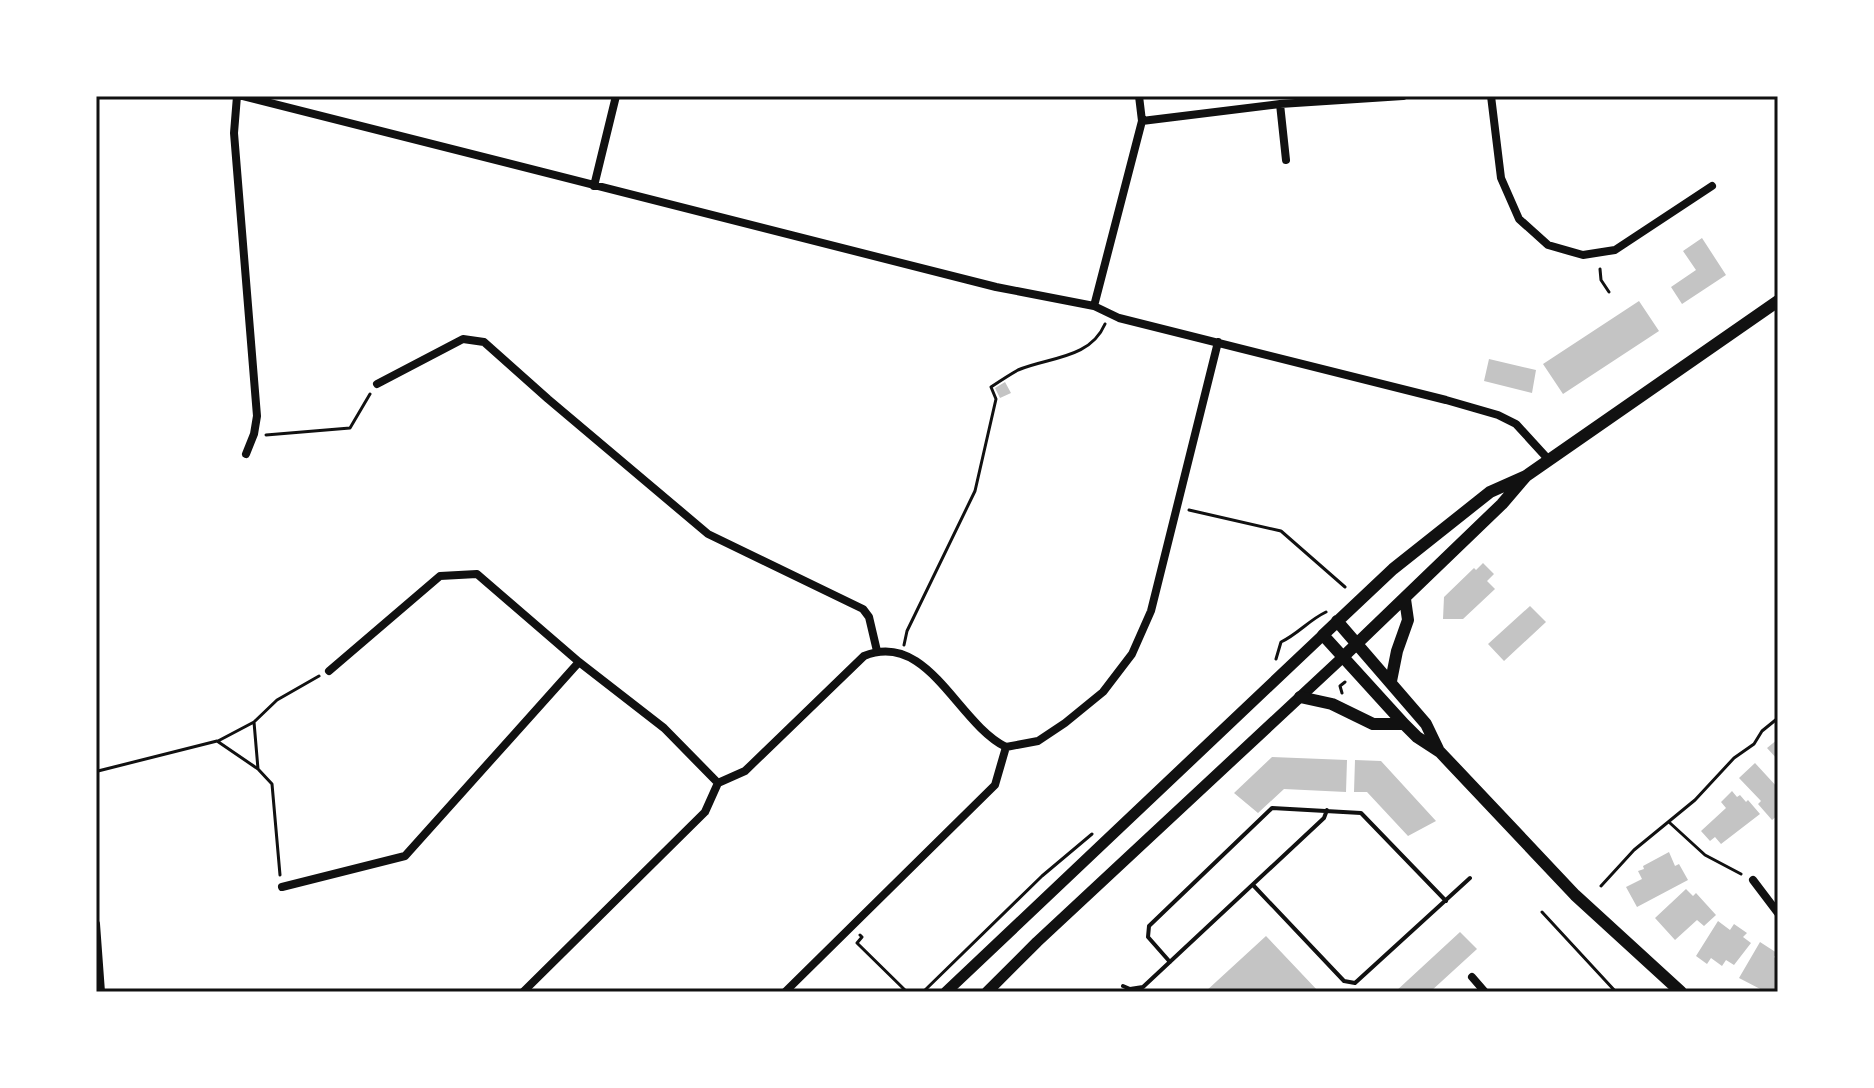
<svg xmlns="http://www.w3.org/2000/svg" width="1874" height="1088" viewBox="0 0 1874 1088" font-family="Commissioner,sans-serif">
  <rect width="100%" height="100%" fill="#fff"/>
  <path fill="#c4c4c4" d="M1702 238 1726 275 1682 304 1671 287 1696 270 1683 251Z
    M1639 301 1659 331 1563 394 1543 364Z
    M1489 359 1536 370 1532 393 1484 381Z
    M1005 382 1011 393 1000 398 995 388Z
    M1483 563 1494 574 1487 581 1495 589 1463 619H1443L1444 597 1474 568 1476 570Z
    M1530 606 1546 622 1504 661 1488 644Z
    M1778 739V760L1767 748Z
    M1272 757 1347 760 1346 792 1284 789 1258 813 1234 793Z
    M1355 760 1381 761 1436 821 1408 836 1367 792H1354Z
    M1755 763 1778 788V815L1772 820 1758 804 1761 801 1739 778Z
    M1732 791 1737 797 1740 795 1746 802 1748 800 1760 814 1721 844 1715 837 1710 841 1701 831 1726 808 1721 802Z
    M1669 852 1675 866 1679 864 1688 880 1637 907 1626 887 1642 879 1638 871 1644 869 1643 866Z
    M1686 889 1693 896 1696 893 1716 915 1704 926 1697 920 1675 940 1655 918Z
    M1718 921 1730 930 1734 924 1747 933 1743 937 1751 943 1734 965 1726 960 1722 966 1711 958 1707 964 1696 956Z
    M1460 932 1477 949 1430 992H1395Z
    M1266 936 1319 992H1205Z
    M1760 942 1777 953 1774 957 1778 960 1776 992H1766L1739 978Z"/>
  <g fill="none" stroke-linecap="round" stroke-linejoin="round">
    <path stroke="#111" stroke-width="3" d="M1600 269 1601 280 1609 292
      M266 435 350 428 370 394
      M1189 510 1281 531 1345 587
      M904 645 907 631 975 491 996 399 991 387C1000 381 1009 375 1018 370 1049 357 1090 359 1105 324
      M1276 659 1281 642C1298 634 1309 620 1326 612
      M1342 693 1340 686 1345 682
      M254 722 277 700 319 676
      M218 741 254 722 258 769
      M98 771 217 741 258 769 272 784 280 875
      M1670 823 1705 855 1741 874
      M1601 886 1634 850 1695 800 1734 758 1754 744 1762 731 1778 718
      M1542 912 1616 992
      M860 935 862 937 857 943 907 992
      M923 992 1042 876 1092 834"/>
    <path stroke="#111" stroke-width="4" d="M1253 885 1344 981 1355 983 1470 878
      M1170 962 1148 937 1149 926 1272 808 1361 813 1446 901
      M1123 986 1130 989 1143 987 1324 818 1327 810"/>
    <path stroke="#111" stroke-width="8" d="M237 96 234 133 257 416 254 434 246 454
      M243 96 996 287 1094 306 1119 318 1446 400 1498 415 1516 424 1548 459
      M1491 96 1501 178 1519 219 1548 245 1583 255 1615 250 1712 186
      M1280 104 1286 160
      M1142 121 1280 104 1403 96
      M594 186 616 96
      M1094 306 1142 121 1139 96
      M377 384 463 339 484 342 548 399 708 534 863 609 869 617 877 651
      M329 671 440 576 477 574 579 662 664 728 718 783
      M1753 880 1778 913
      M282 887 405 856 579 662
      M96 924 101 992
      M1472 977 1485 992
      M523 992 705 812 718 783 745 771 864 656C928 630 957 723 1006 747L1038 741 1065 723 1103 692 1132 654 1151 611 1218 342
      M785 992 995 785 1006 747"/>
    <path stroke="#111" stroke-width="11" d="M946 992 1323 635
      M987 992 1037 942 1343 657"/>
    <path stroke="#111" stroke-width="12" d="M1526 476 1490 492 1393 569 1323 635 1404 724 1417 737 1440 752 1575 895 1681 992
      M1337 621 1426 724 1438 749
      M1343 657 1502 504 1526 476 1778 301
      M1391 681 1397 651 1408 620 1405 599
      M1300 697 1332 704 1373 724H1404"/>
  </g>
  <rect width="1874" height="1088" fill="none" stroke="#ffffff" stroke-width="196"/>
  <rect x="98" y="98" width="1678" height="892" fill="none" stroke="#111" stroke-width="3"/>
</svg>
